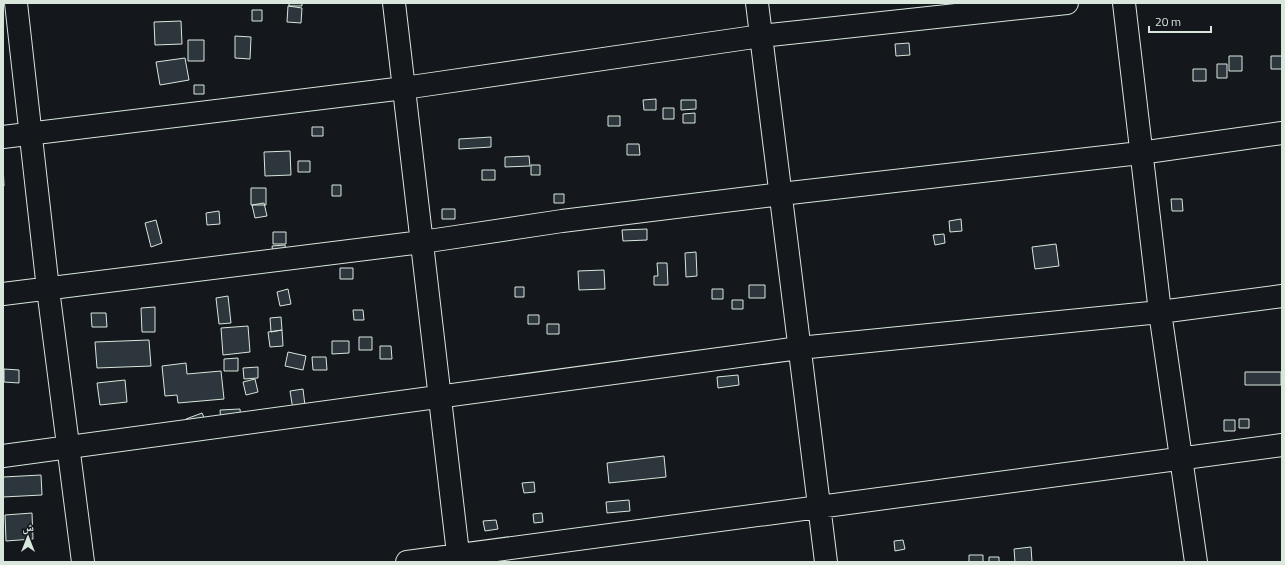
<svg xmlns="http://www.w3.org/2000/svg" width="1285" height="565" viewBox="0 0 1285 565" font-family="'Titillium Web','Noto Naskh Arabic',sans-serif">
  <rect width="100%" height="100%" fill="#14181c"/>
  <path fill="#2c363c" stroke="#d8e6dc" d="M289 3H302V6H289Z
    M288 6 302 8 301 23 287 22Z
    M252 10H262V21H252Z
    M181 21 182 44 155 45 154 22Z
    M235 36 251 37 250 59 235 58Z
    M188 40H204V61H188Z
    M909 43 910 55 896 56 895 44Z
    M1229 56H1242V71H1229Z
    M1271 56H1282V69H1271Z
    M185 58 189 80 160 85 156 62Z
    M1217 64H1227V78H1217Z
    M1193 69H1206V81H1193Z
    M194 85H204V94H194Z
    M656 99V110H644L643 100Z
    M681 100H696V109L681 110Z
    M663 108H674V119H663Z
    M695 113V123H683V114Z
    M608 116H620V126H608Z
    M312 127H323V136H312Z
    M491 137V147L459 149V139Z
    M627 144H639L640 155H627Z
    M290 151 291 175 265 176 264 152Z
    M529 156 530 166 505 167V157Z
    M298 161H310V172H298Z
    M3 164 4 186H3Z
    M531 165H540V175H531Z
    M482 170H495V180H482Z
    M332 185H341V196H332Z
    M251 188H266V205H251Z
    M554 194H564V203H554Z
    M1171 199H1182L1183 211H1172Z
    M264 203 267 216 255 218 252 205Z
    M442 209H455V219H442Z
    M219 211 220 224 207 225 206 213Z
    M961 219 962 231 950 232 949 221Z
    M156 220 162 243 151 247 145 223Z
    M647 229V240L623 241 622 230Z
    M273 232H286V244H273Z
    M944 234 945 243 935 245 933 235Z
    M1056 244 1059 266 1035 269 1032 247Z
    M285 245 287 258 274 260 272 246Z
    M696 252 697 276 686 277 685 253Z
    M657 263H667L668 285H654V276H658Z
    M340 268H353V279H340Z
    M604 270 605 289 579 290 578 271Z
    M749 285H765V298H749Z
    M515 287H524V297H515Z
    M288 289 291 304 280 306 277 292Z
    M712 289H723V299H712Z
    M228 296 231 323 219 324 216 298Z
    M732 300H743V309H732Z
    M155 307V332H142L141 308Z
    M353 310H363L364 320H354Z
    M91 313H106L107 327H92Z
    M528 315H539V324H528Z
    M281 317 282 330 271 332 270 318Z
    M547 324H559V334H547Z
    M248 326 250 352 223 355 221 328Z
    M282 330 283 346 270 347 268 332Z
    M359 337H372V350H359Z
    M149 340 151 366 97 368 95 342Z
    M332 341H349V353L332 354Z
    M380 346H391L392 359H380Z
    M288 352 306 356 303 370 285 366Z
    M312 357H326L327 370H313Z
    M238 358V371H224V359Z
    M186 363 187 374 221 371 224 399 178 403 177 395 165 396 162 366Z
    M258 367V378L244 379 243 368Z
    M4 369 19 370V383L4 382Z
    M1245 372H1281V385H1245Z
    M738 375 739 385 718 388 717 377Z
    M255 379 258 392 246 395 243 382Z
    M125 380 127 402 100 405 97 383Z
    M303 389 306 414 294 416 290 391Z
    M240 409 241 422 221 423 220 410Z
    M202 413 207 424 190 430 186 419Z
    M1239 419H1249V428H1239Z
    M1224 420H1235V431H1224Z
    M664 456 666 477 609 483 607 463Z
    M41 475 42 495 3 497V477Z
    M534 482 535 492 524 493 522 483Z
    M629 500 630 511 607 513 606 502Z
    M32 513 33 539 6 541 5 515Z
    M542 513 543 522 534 523 533 514Z
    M496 520 498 529 485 531 483 521Z
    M903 540 905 549 895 551 894 541Z
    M1031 547 1032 562H1015L1014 549Z
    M969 555H983V562H969Z
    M989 557H999V562H989Z"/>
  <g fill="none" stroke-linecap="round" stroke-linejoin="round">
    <g stroke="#d8e6dc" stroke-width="24">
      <path id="minor" d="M16 3 48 289 83 562
        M394 3 459 562
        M757 3 826 562
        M1124 3 1160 312 1196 562
        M3 137 404 88 761 36 1067 3
        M3 294 422 242 562 221 781 194 1140 153 1282 133
        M3 456 799 348 1160 312 1282 296
        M407 562 1282 445"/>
    </g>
    <use href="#minor" stroke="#14181c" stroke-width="22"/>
  </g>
  <rect width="1285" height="565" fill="none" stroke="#d8e6dc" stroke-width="8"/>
  <g transform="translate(28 537)" stroke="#14181c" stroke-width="3" paint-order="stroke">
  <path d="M0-3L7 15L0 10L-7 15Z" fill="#d8e6dc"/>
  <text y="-6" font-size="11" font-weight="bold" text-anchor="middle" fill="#d8e6dc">ش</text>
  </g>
  <path d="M1149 26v6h62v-6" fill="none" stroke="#d8e6dc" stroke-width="2"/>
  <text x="1155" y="26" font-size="12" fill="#d8e6dc" stroke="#14181c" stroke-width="3" paint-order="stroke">20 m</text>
</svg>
